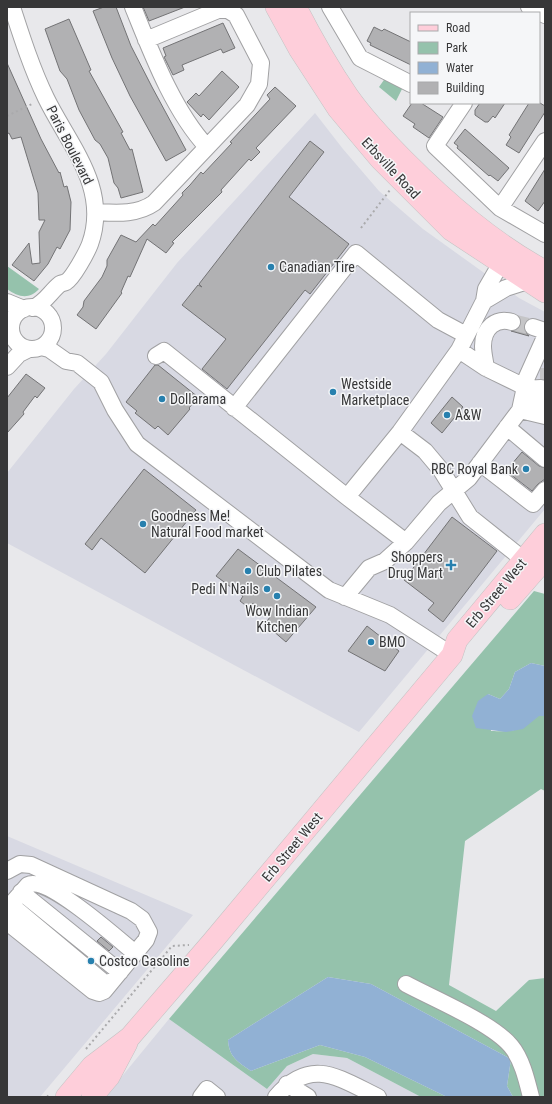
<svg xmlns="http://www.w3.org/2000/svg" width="552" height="1104" viewBox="0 0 552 1104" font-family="'Roboto Condensed',sans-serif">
  <rect width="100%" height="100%" fill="#e8e8eb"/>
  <path fill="#d8d9e3" d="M315 113 343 149 379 191 423 229 519 298 545 312V509L359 732 7 543V473L74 389 106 354 177 263Z
    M7 836 193 915 40 1097H7Z
    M169 1019 267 1089 287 1066 313 1054 347 1058 421 1097H105Z"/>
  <path fill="#95c2ac" d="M386 77 403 87 396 101 379 87Z
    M7 266 39 289C29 300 18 297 7 289Z
    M534 591 545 594V666L531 663 515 672 509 689 500 699 488 694 491 731C516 732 519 731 539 715L545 716V791L541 789 465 841 449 985 496 1011 529 980 545 978V1097H513L507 1086 511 1059 371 984 328 977 228 1040C229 1057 238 1062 251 1071L320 1045 365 1057 447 1097H421L347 1058 313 1054 287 1066 267 1089 169 1019Z"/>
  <path fill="#91b1d4" d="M531 663 545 666V716H539L523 729 506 732 476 728 472 716 478 701 488 694 500 699 509 689 515 672Z
    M328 977 371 984 511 1059 507 1086 513 1097H447L365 1057 320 1045 251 1071C238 1062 229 1057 228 1040Z"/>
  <path fill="#b1b1b3" stroke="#737375" d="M104 7H116L131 46 152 87 186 150 166 161 130 96 112 58 93 11Z
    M143 7H185L149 21Z
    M69 19 91 70 89 71 123 132 121 133 130 150 132 149 143 192 121 198 118 188 114 183 108 158 100 144 95 140 79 110 67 79 60 71 45 29Z
    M223 23 235 48 223 53 221 49 182 65 184 70 173 75 164 57 166 56 163 48Z
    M374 27 382 31 384 29 411 42V65L370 45 371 43 367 41Z
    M7 63 41 139 59 173 60 172 64 187 67 186 71 202 70 230 60 249 57 247 48 264 34 281 12 265 29 243 32 264 40 263 39 232 45 220H39L38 193 21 137 12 139 9 133 7 134Z
    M222 71 239 87 209 120 203 114 201 117 187 102 196 93 199 96Z
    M275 87 296 106 256 148 260 152 251 161 249 159 221 190 222 192 172 242 174 243 166 253 147 239 130 277 128 276 121 292 122 293 96 329 77 315 83 307 84 301 102 277 107 266V260L121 235 136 242 153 224 155 226 183 195 182 193 190 185 201 172 203 174 232 143 230 142 270 99 267 95Z
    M412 103H421L443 117 429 138 413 127 415 124 403 116Z
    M480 103H505L495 118 493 116 488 122H485L475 115V110Z
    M529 103H540L545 106V112L519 153 506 145 511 137 509 135Z
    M465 129 509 168 498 181 490 175 489 176 457 148 458 146 454 143Z
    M310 141 324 152 289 197 349 244 310 294 305 290 227 389 202 369 226 339 182 305 198 285 202 287 199 284Z
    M545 169V201L538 211 525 201Z
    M521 320 526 321 524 329 529 336 511 331 519 328Z
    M155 365H158L198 397 189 408 190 409 168 435 158 426 155 429 135 413 137 411 126 402Z
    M26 374 45 388 37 398 35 396 23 412 24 414 7 433V398Z
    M452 397 463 407 442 433 431 423Z
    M522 452 539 466 545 468V479L538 484 532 491 506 471Z
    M144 469 196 510 145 573 101 538 92 550 85 544Z
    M452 517 497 551 443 622 428 610 434 603 404 580Z
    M238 549 316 607 286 642 265 624 270 617 253 603 249 608 240 601 243 596 216 576Z
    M367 626 399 651 385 671 348 651Z
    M101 937 113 947 109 951 97 941Z"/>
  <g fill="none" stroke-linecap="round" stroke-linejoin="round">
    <path stroke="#c5c5c7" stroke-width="16" stroke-dasharray="16 8" stroke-linecap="butt" d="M512 322 533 327
      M540 376H545"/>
    <g stroke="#a1a1a3" stroke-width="18">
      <path id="minor" d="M12 7C22 38 32 69 46 98 69 145 110 188 90 244 87 252 73 278 66 282 64 283 62 283 60 284 50 292 46 302 33 308
        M133 7C152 54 173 110 207 147
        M330 7 360 58 411 84
        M529 7 545 15
        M464 103 435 146 500 208 545 234
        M500 208 545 141
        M96 212C116 213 137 215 154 203L247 105 259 84 261 63 236 15 228 10H218L146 40
        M484 301 506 288 528 281
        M7 302 24 309
        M11 328a21 21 0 1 1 42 0a21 21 0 1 1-42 0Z
        M533 327 545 331
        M41 347 49 349 66 361 77 363 101 382 115 410 137 444 329 590 390 615 452 655
        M156 356 164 351 347 497 406 542
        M7 367 19 354 29 349
        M486 368C485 361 483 353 483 346 483 328 496 317 512 322
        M525 387 527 377 545 337
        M524 389 541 388
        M522 402 542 401
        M234 408 356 253 438 320 466 335
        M520 410 545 416
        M507 427 545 459
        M400 432 425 451 441 470 470 517 524 560
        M480 463 533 504 545 490
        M347 497 400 432 459 350 484 301 486 289 501 263 511 261
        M345 597 369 568 385 561 406 542 439 503 469 478 520 410 525 387 486 368 459 350
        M7 871 20 864 31 865 131 911 142 919 149 932 146 940 104 991 99 993 93 991 7 922
        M21 892 120 972
        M11 905 108 986
        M7 909 28 885C47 875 118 939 135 953
        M406 984C434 999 492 1023 511 1046 522 1059 527 1081 531 1097
        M287 1084 308 1097
        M201 1097 207 1089 217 1097
        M276 1097C311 1056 339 1078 378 1097"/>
    </g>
    <g stroke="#c3c3c3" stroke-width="22">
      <path id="major" d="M276 7 299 49 338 109 380 159 451 230 545 292
        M296 7C312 38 329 68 348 96 365 120 384 140 404 160 447 203 492 242 545 271
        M510 599 545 559
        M66 1097 92 1066 130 1037 212 942 452 655 457 640 545 534
        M92 1097 109 1077 127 1043"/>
    </g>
    <path stroke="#aaaaac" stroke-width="2" stroke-dasharray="2 3" stroke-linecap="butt" d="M7 116 34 103
      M361 228 390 190
      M86 1049 172 946 189 945
      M47 1097 50 1093"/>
    <use href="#minor" stroke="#fff" stroke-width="16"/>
    <use href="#major" stroke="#feceda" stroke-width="21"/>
  </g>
  <g fill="#2780ae" stroke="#f5f6f8" stroke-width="1.5">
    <circle cx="271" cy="267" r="4"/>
    <circle cx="333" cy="392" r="4"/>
    <circle cx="162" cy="399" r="4"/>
    <circle cx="447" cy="415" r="4"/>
    <circle cx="526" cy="469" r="4"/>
    <circle cx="143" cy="524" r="4"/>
    <path d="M449 559h4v4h4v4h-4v4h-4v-4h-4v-4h4z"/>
    <circle cx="248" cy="571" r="4"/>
    <circle cx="267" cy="589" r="4"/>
    <circle cx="277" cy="596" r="4"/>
    <circle cx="371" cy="642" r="4"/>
    <circle cx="91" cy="961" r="4"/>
  </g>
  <g text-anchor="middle" stroke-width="3" stroke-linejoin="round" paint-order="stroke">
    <g font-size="14" fill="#373738" stroke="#f5f6f8">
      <text transform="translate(70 145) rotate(63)" y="5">Paris Boulevard</text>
      <text transform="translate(391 168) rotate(47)" y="5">Erbsville Road</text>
      <text transform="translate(496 593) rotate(-50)" y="5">Erb Street West</text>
      <text transform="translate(292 847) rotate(-50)" y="5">Erb Street West</text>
    </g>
    <g font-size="14" fill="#373738" stroke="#f5f6f8" text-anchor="start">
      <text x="279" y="272">Canadian Tire</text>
      <text x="341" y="389">Westside<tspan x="341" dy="16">Marketplace</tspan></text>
      <text x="170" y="404">Dollarama</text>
      <text x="455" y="420">A&amp;W</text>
      <text x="518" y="474" text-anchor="end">RBC Royal Bank</text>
      <text x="151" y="521">Goodness Me!<tspan x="151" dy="16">Natural Food market</tspan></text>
      <text x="443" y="562" text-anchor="end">Shoppers<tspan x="443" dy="16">Drug Mart</tspan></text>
      <text x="256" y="576">Club Pilates</text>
      <text x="259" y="594" text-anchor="end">Pedi N Nails</text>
      <text x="277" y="616" text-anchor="middle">Wow Indian<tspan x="277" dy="16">Kitchen</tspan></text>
      <text x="379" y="647">BMO</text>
      <text x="99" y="966">Costco Gasoline</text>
    </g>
  </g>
  <rect width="552" height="1104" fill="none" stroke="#373738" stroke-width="16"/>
  <rect x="410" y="12" width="130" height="92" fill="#f5f6f8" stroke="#a9aaab"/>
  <rect x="418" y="25" width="20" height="6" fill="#feceda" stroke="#a9aaab"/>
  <text x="446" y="32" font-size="12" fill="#373738">Road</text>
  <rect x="418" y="42" width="20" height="12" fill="#95c2ac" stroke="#a9aaab"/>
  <text x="446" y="52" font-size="12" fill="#373738">Park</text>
  <rect x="418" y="62" width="20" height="12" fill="#91b1d4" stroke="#a9aaab"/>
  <text x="446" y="72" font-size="12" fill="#373738">Water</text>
  <rect x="418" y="82" width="20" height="12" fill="#b1b1b3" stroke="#a9aaab"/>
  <text x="446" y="92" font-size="12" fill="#373738">Building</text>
</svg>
